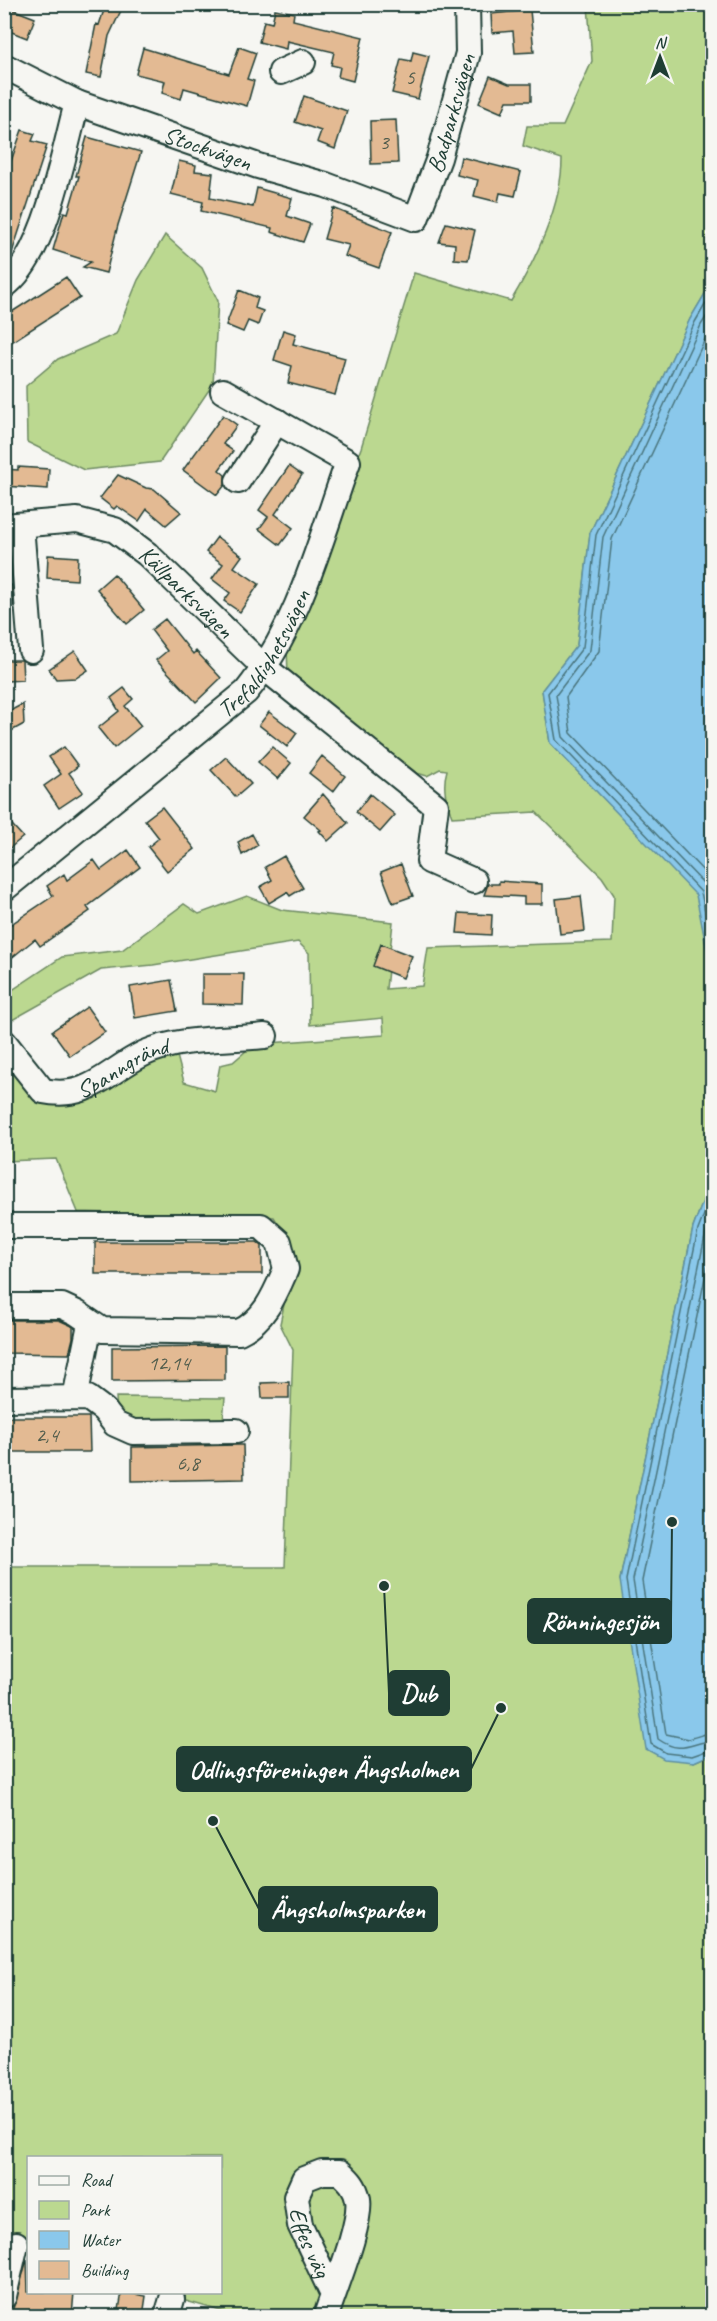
<svg xmlns="http://www.w3.org/2000/svg" width="717" height="2321" viewBox="0 0 717 2321" font-family="Caveat,sans-serif">
  <rect width="100%" height="100%" fill="#f6f6f2"/>
  <filter id="ink" filterUnits="userSpaceOnUse"><feTurbulence type="fractalNoise" baseFrequency=".0167" numOctaves="2"/><feDisplacementMap in="SourceGraphic" scale="12" xChannelSelector="R" yChannelSelector="G"/><feConvolveMatrix kernelMatrix="1 2 1 2 8 2 1 2 1" color-interpolation-filters="sRGB"/></filter>
  <g filter="url(#ink)">
    <path fill="#bbd890" stroke="#6d8a62" stroke-width="1.5" d="M588 5H712V282L690 319 590 533 577 645 542 690 550 743 697 895 712 977V1177L693 1228 620 1580 694 1762 712 1754V2316H238L158 2293 220 2292V2158H28V2254L5 2247V1567H285L293 1350 280 1324 295 1251 274 1217 78 1212 56 1159 5 1161 4 1056 38 1094 129 1071 176 1052 184 1082 215 1091 220 1065 233 1062 254 1044 384 1035 383 1018 310 1025 309 953 298 942 153 965 101 970 5 1024V995L62 957 122 950 184 904 199 914 247 896 282 910 393 922 386 989 422 986 428 948 612 942 614 895 602 877 536 812 452 817C446 801 442 787 447 770L440 769 427 776 417 773 288 676 287 647 361 448 414 273 511 301C535 261 562 205 562 159L523 146 527 126H563L592 61Z
      M165 235 202 268 218 301 213 384 160 462 84 470 27 442 26 386 58 359 116 334 138 280Z
      M116 1397 225 1398 223 1421H125L117 1414Z"/>
    <path fill="#8ac8eb" stroke="#5f90a2" stroke-width="1.5" d="M712 282V976L696 895 550 743 542 690 577 645 590 533 690 319Z
      M712 1177V1754L694 1762 664 1759 646 1749 620 1580 693 1228Z"/>
    <g fill="none" stroke-linecap="round" stroke-linejoin="round">
      <path stroke="#4a757d" stroke-width="1.5" d="M712 293 695 322 596 535 583 647 548 693 556 740 701 892 712 945
        M712 308 701 325 603 537 590 650 556 695 563 737 706 886 712 907
        M712 324 612 539 599 651 566 697 571 733 712 880
        M712 1194 698 1230 626 1580 651 1744 666 1753 692 1756 712 1749
        M712 1214 706 1232 633 1580 658 1739C682 1756 691 1742 712 1741
        M712 1244 642 1581 666 1734 689 1739 712 1732"/>
    </g>
    <path fill="#e3ba93" stroke="#1f3d34" stroke-width="1.5" d="M106 4H124L109 36 101 77 86 74 96 24 99 25Z
      M4 6 35 18 27 38 4 29Z
      M275 9 294 13 293 20 363 37 353 81 338 77 340 67 331 65 334 52 287 41 286 49 259 42 264 21 272 23Z
      M530 10 534 52 515 53 513 31 492 33 491 14Z
      M239 47 256 53 247 79 254 81 247 106 184 88 181 99 162 93 165 81 136 74 143 48 229 74Z
      M413 52 429 56 418 99 392 93 401 59 411 61Z
      M490 76 509 84H531V101H507L502 113 479 103Z
      M304 96 347 111 335 149 317 142 321 131 295 122Z
      M396 120 398 163 371 164 370 121Z
      M22 130 35 134 32 141 47 145 10 259 4 266V159L11 161Z
      M87 137 141 152 118 225 106 273 83 267 91 262 53 250 64 212 68 213 79 176H76Z
      M461 157 521 172 515 196 500 193 498 202 474 196 478 180 457 175Z
      M179 161 196 165 195 171 213 173 210 198 253 207 257 188 292 198 287 216 310 224 303 242 271 232 272 228 201 211 203 202 171 194Z
      M333 208 392 232 379 268 345 256 349 245 324 239Z
      M446 223 475 230 468 260 454 259 455 244 439 242Z
      M66 277 80 298 10 343 4 334V317Z
      M239 290 258 298 255 308 263 311 258 325 248 321 243 332 226 325Z
      M283 330 296 334 293 344 345 358 335 395 288 383 292 366 274 360Z
      M223 415 237 425 223 444 233 451 219 470 225 475V485L217 495 183 470Z
      M289 466 302 475 275 514 293 528 280 545 259 529 268 517 259 510Z
      M18 467 49 469 48 489 4 486V469L18 470Z
      M118 475 146 488 154 489 181 512 166 525 147 509 139 521 117 506 114 509 100 498Z
      M217 537 242 556 234 567 259 584 240 612 224 601 230 593 212 579 223 564 206 552Z
      M48 555 78 557 77 580 47 578Z
      M114 574 144 610 127 624 97 589Z
      M12 585 13 606 4 607V586Z
      M165 619 193 654 196 651 221 678 196 702 156 660 167 651 151 630Z
      M75 651 88 670 76 678 56 679 49 669Z
      M6 660H22L23 680 7 681Z
      M124 688 133 699 125 706 141 726 114 748 98 728 119 711 111 698Z
      M23 704 24 724 4 735V714Z
      M269 712 297 733 287 747 259 725Z
      M64 747 78 766 69 773 83 792 59 808 44 786 61 774 49 757Z
      M272 747 291 763 278 779 258 762Z
      M322 756 345 776 333 792 309 773Z
      M226 757 251 784 236 797 211 770Z
      M323 794 348 823 328 841 319 831 321 830 304 816Z
      M370 794 395 815 380 832 356 812Z
      M162 807 195 849 167 871 148 847 159 838 145 820Z
      M4 816 23 837 4 853Z
      M252 834 258 845 242 855 238 842Z
      M128 850 140 867 87 907 90 911 40 946 35 939 4 964V929L53 896 47 886 64 874 67 880 94 860 101 870Z
      M284 856 303 888 290 896 287 892 269 903 260 887 272 880 265 867Z
      M401 864 413 896 393 903 381 872Z
      M499 881 542 884V904H524V897L484 895 488 884H499Z
      M581 896 585 931 560 934 556 899Z
      M459 913 492 915 491 935 457 933Z
      M381 944 412 956 403 978 373 966Z
      M202 974H244L243 1005 202 1004Z
      M171 980 177 1011 135 1018 130 987Z
      M87 1007 105 1032 70 1056 52 1031Z
      M95 1242H257L262 1246V1274H95Z
      M4 1320H59L70 1325 73 1327V1338L69 1354 4 1353Z
      M225 1346V1380L112 1381V1347Z
      M289 1382V1398H262L261 1383Z
      M4 1417H89L90 1452H4Z
      M238 1445H243L244 1479 132 1481V1447Z
      M27 2259 28 2292H74L72 2316H11Z
      M122 2292 146 2296 143 2316H118Z"/>
    <g fill="none" stroke-linecap="round" stroke-linejoin="round">
      <g stroke="#1f3d34" stroke-width="28">
        <g id="minor">
          <path id="s1" d="M4 66 77 103 258 166 326 185 416 219 439 158 468 53 467 4"/>
          <path d="M281 72 303 62"/>
          <path d="M4 286C46 256 63 154 77 103"/>
          <path d="M238 481 277 421"/>
          <path d="M21 525 31 650"/>
          <path id="s2" d="M4 526 77 520 115 530 147 554 265 668 436 806 429 861 474 881"/>
          <path id="s3" d="M4 889 246 692C299 627 320 540 348 462L223 391"/>
          <path id="s4" d="M4 1042 43 1091C91 1100 106 1071 145 1053 180 1037 226 1040 265 1036"/>
          <path d="M4 1226H261L279 1242 286 1269C275 1294 265 1320 239 1332L102 1330 77 1313 62 1306H4"/>
          <path d="M75 1398 90 1324"/>
          <path d="M4 1399 88 1398 104 1410 115 1424 133 1432 236 1431"/>
          <path d="M4 2296 16 2244"/>
          <path d="M167 2316 172 2299"/>
          <path id="s5" d="M326 2316C334 2290 362 2224 358 2199 355 2186 350 2181 340 2172H322L304 2179 296 2197 300 2225 333 2295"/>
        </g>
      </g>
      <use href="#minor" stroke="#f6f6f2" stroke-width="24"/>
    </g>
  </g>
  <g text-anchor="middle" stroke-width="4.5" stroke-linejoin="round" paint-order="stroke">
    <g font-size="21" fill="#505c4c">
      <text x="410" y="84">5</text>
      <text x="384" y="149">3</text>
      <text x="169" y="1370">12,14</text>
      <text x="47" y="1442">2,4</text>
      <text x="188" y="1470">6,8</text>
    </g>
    <g font-size="24" fill="#1f3d34" stroke="#f6f6f2">
      <text dy="8" stroke="none"><textPath href="#s1" startOffset="552">Badparksvägen</textPath></text>
      <text dy="8" stroke="none"><textPath href="#s1" startOffset="220">Stockvägen</textPath></text>
      <text dy="8" stroke="none"><textPath href="#s2" startOffset="207">Källparksvägen</textPath></text>
      <text dy="8" stroke="none"><textPath href="#s3" startOffset="354">Trefaldighetsvägen</textPath></text>
      <text dy="8" stroke="none"><textPath href="#s4" startOffset="148">Spanngränd</textPath></text>
      <text dy="8" stroke="none"><textPath href="#s5" startOffset="260">Effes väg</textPath></text>
    </g>
  </g>
  <path fill="none" stroke="#1f3d34" stroke-width="2" d="M672 1522L671 1621M384 1586L389 1693M501 1708L471 1769M213 1821L259 1909"/>
  <g fill="#1f3d34" stroke="#f6f6f2" stroke-width="2">
    <circle cx="672" cy="1522" r="6"/>
    <circle cx="384" cy="1586" r="6"/>
    <circle cx="501" cy="1708" r="6"/>
    <circle cx="213" cy="1821" r="6"/>
  </g>
  <g fill="#1f3d34" stroke="#1f3d34" stroke-width="2">
    <rect x="528" y="1599" width="143" height="44" rx="6"/>
    <rect x="389" y="1671" width="60" height="44" rx="6"/>
    <rect x="177" y="1747" width="294" height="44" rx="6"/>
    <rect x="259" y="1887" width="178" height="44" rx="6"/>
  </g>
  <g font-size="26" text-anchor="middle" font-weight="bold" fill="#fff">
    <text x="600" y="1630">Rönningesjön</text>
    <text x="419" y="1702">Dub</text>
    <text x="324" y="1778">Odlingsföreningen Ängsholmen</text>
    <text x="348" y="1918">Ängsholmsparken</text>
  </g>
  <rect width="717" height="2321" fill="none" stroke="#f6f6f2" stroke-width="24"/>
  <rect x="12" y="12" width="693" height="2297" fill="none" stroke="#1f3d34" stroke-width="2" filter="url(#ink)"/>
  <rect x="27" y="2156" width="195" height="138" fill="#f6f6f2" stroke="#a0aca6" stroke-width="1.5"/>
  <rect x="39" y="2176" width="30" height="9" fill="#f6f6f2" stroke="#a0aca6" stroke-width="1.5"/>
  <text x="81" y="2186" font-size="18" fill="#1f3d34">Road</text>
  <rect x="39" y="2201" width="30" height="18" fill="#bbd890" stroke="#a0aca6" stroke-width="1.5"/>
  <text x="81" y="2216" font-size="18" fill="#1f3d34">Park</text>
  <rect x="39" y="2231" width="30" height="18" fill="#8ac8eb" stroke="#a0aca6" stroke-width="1.5"/>
  <text x="81" y="2246" font-size="18" fill="#1f3d34">Water</text>
  <rect x="39" y="2261" width="30" height="18" fill="#e3ba93" stroke="#a0aca6" stroke-width="1.5"/>
  <text x="81" y="2276" font-size="18" fill="#1f3d34">Building</text>
  <g transform="translate(660 57)" stroke="#f6f6f2" stroke-width="4.5" paint-order="stroke">
  <path d="M0-4.5L10 22L0 15L-10 22Z" fill="#1f3d34"/>
  <text y="-9" font-size="16" font-weight="bold" text-anchor="middle" fill="#1f3d34">N</text>
  </g>
</svg>
